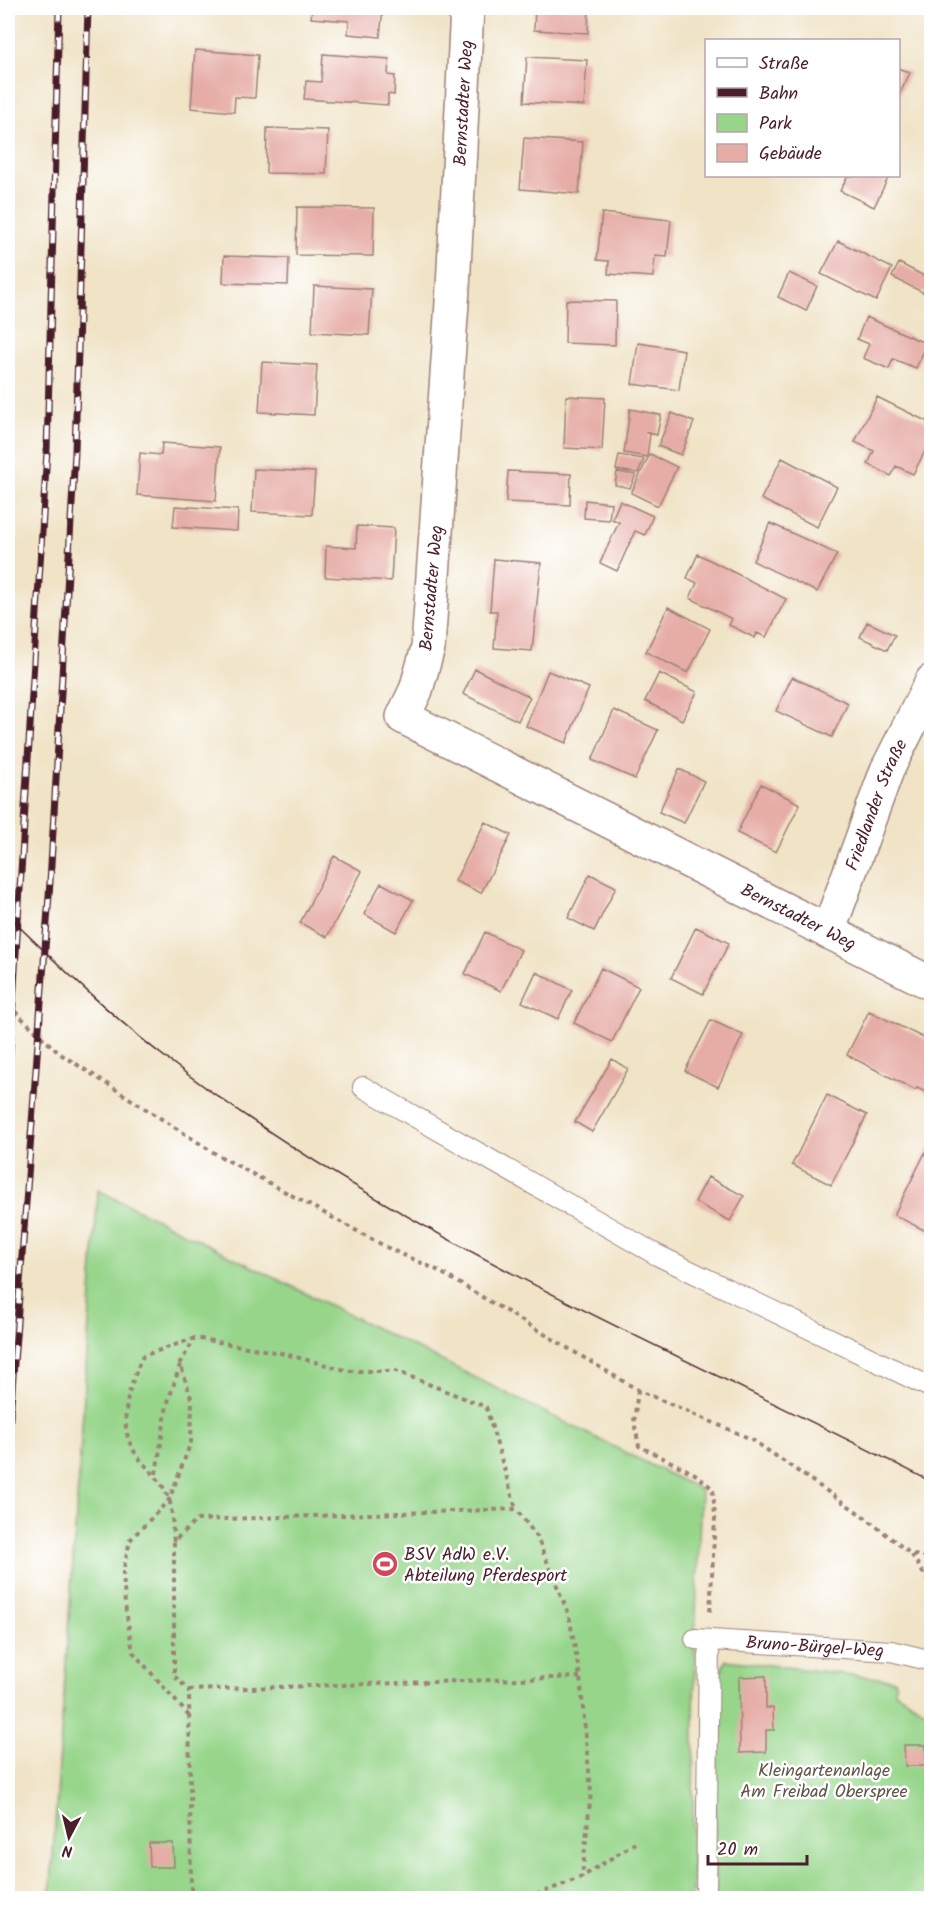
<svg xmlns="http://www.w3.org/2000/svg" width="939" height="1906" viewBox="0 0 939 1906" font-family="Kalam,sans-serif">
  <rect width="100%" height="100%" fill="#fff"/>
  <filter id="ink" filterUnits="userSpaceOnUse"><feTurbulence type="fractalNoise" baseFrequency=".0167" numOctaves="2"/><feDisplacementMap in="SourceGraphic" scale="12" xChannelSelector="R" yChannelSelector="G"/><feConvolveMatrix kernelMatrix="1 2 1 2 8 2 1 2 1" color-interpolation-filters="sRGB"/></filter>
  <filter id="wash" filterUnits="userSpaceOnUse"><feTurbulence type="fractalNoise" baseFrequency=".008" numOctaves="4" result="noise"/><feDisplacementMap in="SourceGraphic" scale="24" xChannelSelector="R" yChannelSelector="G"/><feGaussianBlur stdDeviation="1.35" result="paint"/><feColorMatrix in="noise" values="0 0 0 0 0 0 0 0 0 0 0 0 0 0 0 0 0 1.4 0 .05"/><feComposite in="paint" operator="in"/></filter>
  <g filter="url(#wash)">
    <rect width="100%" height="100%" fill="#f0e3c6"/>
    <path fill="#96d58a" stroke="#707a5a" stroke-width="1.5" d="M98 1190 701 1490 695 1639 692 1898H50Z
      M726 1660 895 1680V1692L931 1714V1898H715V1684Z"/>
    <g id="blocks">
      <path fill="#e6aca6" d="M312 8H383L380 37 348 34 349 21 311 18Z
        M535 8H589L588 33 534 30Z
        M195 50 258 55 255 98 235 97 234 112 191 108Z
        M323 54 389 59 388 75 395 76 394 95 388 94V105L304 99 306 81 321 82Z
        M527 57 587 60 584 106 524 102Z
        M898 68 910 73 898 97Z
        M267 128 328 130 326 174 266 173Z
        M524 138 583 142 579 194 520 189Z
        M848 176H889L874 207 840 191Z
        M297 207 374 208 373 256 296 255Z
        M602 213 671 220 667 257 655 256 653 277 608 274 609 261 597 260Z
        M838 241 892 268 876 301 821 274Z
        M224 256 289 258 288 285 223 283Z
        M899 263 932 280V297L892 277Z
        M789 273 817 286 806 311 778 297Z
        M314 286 372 289 369 335 312 332Z
        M566 300 616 301 615 345 565 343Z
        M866 317 927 344 916 368 893 359 889 369 863 358 869 344 857 339Z
        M638 343 684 350 679 390 632 384Z
        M262 362 317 365 314 415 259 412Z
        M566 396 605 398 602 450 564 448Z
        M877 397 932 424V438L913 474 896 466 891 476 868 464 874 451 855 442Z
        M630 409 661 415 657 435 645 432 650 434 647 457 624 453Z
        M672 413 694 422 681 455 658 446Z
        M162 443 220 447 216 501 137 495 140 453 161 455Z
        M650 454 677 467 658 506 631 493Z
        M619 455 644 459 638 473 616 470Z
        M782 458 837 487 817 527 761 499Z
        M254 469 315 472 312 515 252 512Z
        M508 471 571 474 570 505 506 502Z
        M617 472 636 475 630 488 615 485Z
        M585 500 611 503 609 520 584 518Z
        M620 501 653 516 645 535 635 531 617 571 600 563 619 522 612 519Z
        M175 506 238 510 237 531 173 527Z
        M770 523 837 554 817 592 753 561Z
        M357 526 394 528 391 581 325 577 326 546 356 548Z
        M698 554 786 599 766 637 757 633 755 638 729 625 732 619 690 598 697 583 687 578Z
        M494 559 541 563 532 651 494 648 497 611H490Z
        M668 607 710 629 688 673 646 652Z
        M867 622 895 635 887 650 860 637Z
        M475 669 530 697 518 721 463 694Z
        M548 671 589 688 566 743 526 726Z
        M659 673 697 692 682 720 645 701Z
        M792 677 848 703 832 737 776 711Z
        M614 710 658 730 635 779 592 760Z
        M679 769 704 781 684 823 659 812Z
        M761 784 800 804 776 852 737 833Z
        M485 822 511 835 481 893 455 881Z
        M334 856 362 871 327 937 300 923Z
        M590 874 616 887 594 931 568 918Z
        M381 883 413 900 396 932 364 914Z
        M696 927 729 943 703 994 671 978Z
        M485 932 521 950 501 991 465 974Z
        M601 968 639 987 612 1042 574 1023Z
        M536 972 572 990 558 1019 522 1002Z
        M869 1011 932 1042V1095L917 1088 915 1090 847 1055Z
        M711 1020 743 1035 718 1087 685 1071Z
        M612 1059 628 1069 592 1132 575 1122Z
        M827 1095 867 1115 831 1185 792 1165Z
        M932 1139V1234L894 1215Z
        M708 1177 744 1196 730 1221 695 1202Z
        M766 1676V1708H773L774 1730H766V1752L740 1753 739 1677Z
        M904 1745H926V1766H905Z
        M149 1843H173L174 1867H150Z"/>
    </g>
  </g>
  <g filter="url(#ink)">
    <use href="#blocks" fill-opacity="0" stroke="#9d8178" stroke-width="1.5"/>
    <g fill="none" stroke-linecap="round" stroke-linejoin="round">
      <g stroke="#9d8178" stroke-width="22">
        <g id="service">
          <path d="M363 1087 657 1255 932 1388"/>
          <path id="s1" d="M695 1639 891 1651 932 1661"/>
          <path d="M706 1898 709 1641"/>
        </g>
      </g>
      <g stroke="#9d8178" stroke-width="36">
        <g id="minor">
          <path id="s2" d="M467 8 453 288 428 648 416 690 403 717 932 984"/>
          <path id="s3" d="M828 932 887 770 932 681"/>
        </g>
      </g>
      <path stroke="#9d8178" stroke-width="4" stroke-dasharray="4.5 4.5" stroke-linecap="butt" d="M8 1005 59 1053 216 1154 390 1249 437 1270 638 1390 751 1439 866 1518 912 1555 932 1587
        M638 1390 634 1422 639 1446 695 1474 713 1489 715 1518 710 1613
        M156 1474 167 1405 180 1365
        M174 1541C172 1528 173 1511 169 1499 162 1480 147 1469 136 1454 115 1425 130 1384 143 1356L195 1338 281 1353 349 1371H396L486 1407 516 1509
        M913 1555 932 1556
        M189 1690 580 1677
        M189 1716 133 1652 125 1605 123 1572 130 1540 169 1500 191 1442 192 1401 180 1363 194 1340
        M196 1898 191 1892 189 1690 174 1676V1541L197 1520 516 1509 537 1537 569 1615 580 1677 591 1792 582 1877
        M528 1898 582 1877 635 1843"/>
      <use href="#service" stroke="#fff" stroke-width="20"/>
      <use href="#minor" stroke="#fff" stroke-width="33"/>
      <path stroke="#4a1f2b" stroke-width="1.5" d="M8 916C59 965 110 1015 166 1058 398 1237 673 1349 932 1482"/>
      <g stroke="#4a1f2b" stroke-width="7">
        <path id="rail" d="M8 1083 47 451 59 8
          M8 1443 50 882 75 452 88 8"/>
      </g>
      <use href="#rail" stroke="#fff" stroke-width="4.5" stroke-dasharray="14" stroke-linecap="butt"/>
    </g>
  </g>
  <defs>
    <g id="stadium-disc" transform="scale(1.35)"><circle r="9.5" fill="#d1495b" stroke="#fff"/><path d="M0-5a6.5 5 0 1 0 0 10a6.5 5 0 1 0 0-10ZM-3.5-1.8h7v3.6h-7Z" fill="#fff"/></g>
  </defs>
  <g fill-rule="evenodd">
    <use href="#stadium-disc" x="385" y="1564"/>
  </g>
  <g text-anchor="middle" stroke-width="5" stroke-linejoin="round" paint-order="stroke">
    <g font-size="18" fill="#4a1f2b" stroke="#fff">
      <text transform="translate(463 103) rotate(-87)" y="6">Bernstadter Weg</text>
      <text transform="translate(431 588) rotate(-85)" y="6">Bernstadter Weg</text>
      <text dy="6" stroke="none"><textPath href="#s3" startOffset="136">Friedlander Straße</textPath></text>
      <text dy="6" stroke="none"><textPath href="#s2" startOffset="1158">Bernstadter Weg</textPath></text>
      <text dy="6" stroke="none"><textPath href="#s1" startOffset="120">Bruno-Bürgel-Weg</textPath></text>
    </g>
    <g font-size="18" fill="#4a1f2b" stroke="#fff" text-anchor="start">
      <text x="404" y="1560">BSV AdW e.V.<tspan x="404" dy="21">Abteilung Pferdesport</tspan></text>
    </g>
    <g font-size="18" fill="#615648" stroke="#fff">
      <text x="824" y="1776">Kleingartenanlage<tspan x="824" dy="21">Am Freibad Oberspree</tspan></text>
    </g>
  </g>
  <rect width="939" height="1906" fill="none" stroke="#fff" stroke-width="30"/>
  <rect x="705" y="39" width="195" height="138" fill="#ffffff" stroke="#b7a5aa" stroke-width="1.5"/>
  <rect x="717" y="58" width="30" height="9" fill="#ffffff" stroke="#b7a5aa" stroke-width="1.5"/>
  <text x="759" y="69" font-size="18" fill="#4a1f2b">Straße</text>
  <rect x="717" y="88" width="30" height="9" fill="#4a1f2b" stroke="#b7a5aa" stroke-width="1.5"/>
  <text x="759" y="99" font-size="18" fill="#4a1f2b">Bahn</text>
  <rect x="717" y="114" width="30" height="18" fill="#96d58a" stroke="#b7a5aa" stroke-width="1.5"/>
  <text x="759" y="129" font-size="18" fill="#4a1f2b">Park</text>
  <rect x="717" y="144" width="30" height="18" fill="#e6aca6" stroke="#b7a5aa" stroke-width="1.5"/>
  <text x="759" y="159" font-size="18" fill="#4a1f2b">Gebäude</text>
  <g transform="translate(69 1837) rotate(187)" stroke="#ffffff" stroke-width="4.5" paint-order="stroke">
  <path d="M0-4.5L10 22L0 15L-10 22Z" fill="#4a1f2b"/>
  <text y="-9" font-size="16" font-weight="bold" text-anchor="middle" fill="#4a1f2b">N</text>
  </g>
  <path d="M708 1855v9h99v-9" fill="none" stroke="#4a1f2b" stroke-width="3"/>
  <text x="717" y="1855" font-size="18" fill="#4a1f2b" stroke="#ffffff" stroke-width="4.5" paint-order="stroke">20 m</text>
</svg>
